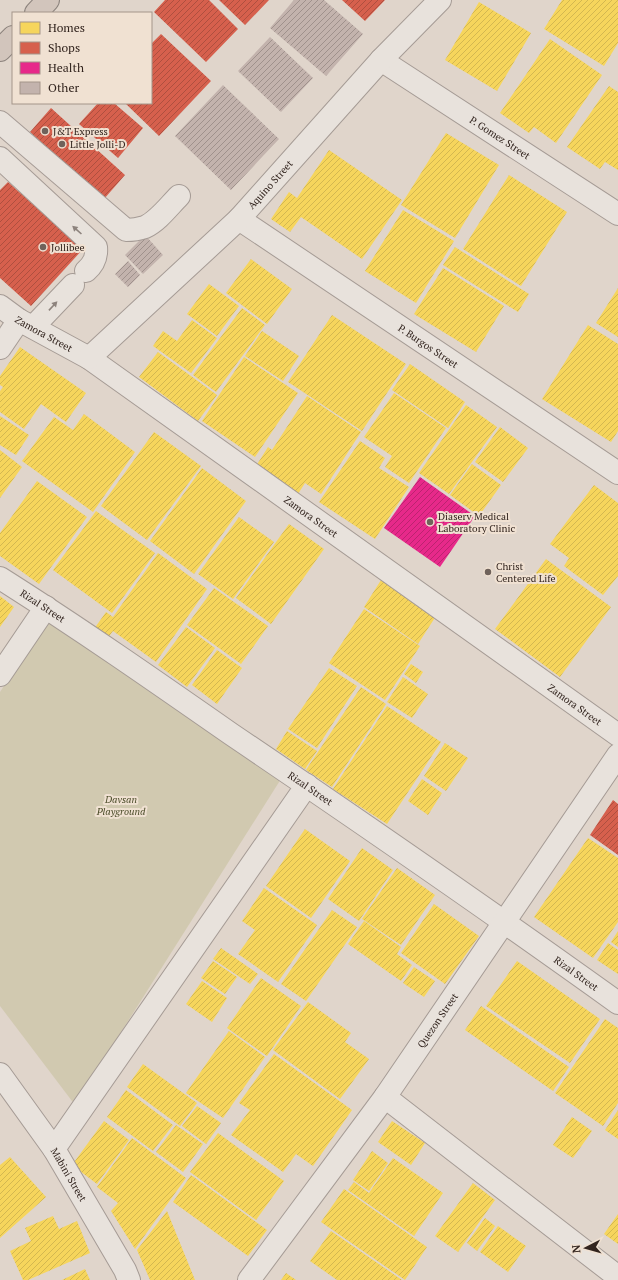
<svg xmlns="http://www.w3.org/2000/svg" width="618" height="1280" viewBox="0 0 618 1280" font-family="'PT Serif',serif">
  <defs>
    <pattern id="homes-hatch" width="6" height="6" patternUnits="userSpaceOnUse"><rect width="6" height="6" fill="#f6d55c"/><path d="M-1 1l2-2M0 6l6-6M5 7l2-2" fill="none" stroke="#d3b750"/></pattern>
    <pattern id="shops-hatch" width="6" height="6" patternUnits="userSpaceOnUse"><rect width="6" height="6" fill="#d6604d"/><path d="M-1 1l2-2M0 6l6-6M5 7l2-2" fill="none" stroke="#ae4f3f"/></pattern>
    <pattern id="health-hatch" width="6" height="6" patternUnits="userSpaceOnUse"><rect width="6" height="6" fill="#e7298a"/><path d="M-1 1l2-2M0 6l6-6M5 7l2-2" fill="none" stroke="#bc2370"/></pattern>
    <pattern id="building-hatch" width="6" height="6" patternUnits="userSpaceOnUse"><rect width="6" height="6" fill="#c3b3ad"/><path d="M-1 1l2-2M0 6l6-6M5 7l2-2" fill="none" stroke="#9f918c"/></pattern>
  </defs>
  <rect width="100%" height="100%" fill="#e0d5cb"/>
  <path fill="#d1c9b0" d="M53 611 286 771 75 1105 0 1006V692Z"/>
  <path fill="url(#homes-hatch)" d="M562 0H618V43L604 66 544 29Z
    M479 2 531 33 497 91 445 60Z
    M550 39 602 75 556 143 534 127 529 133 500 113Z
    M609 86 618 92V170L605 162 600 169 567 147Z
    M446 133 499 165 455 238 401 205Z
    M329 150 402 200 362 259 301 217 290 232 271 219 289 192 297 198Z
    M509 175 567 212 521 286 463 249Z
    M403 210 454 241 416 303 365 271Z
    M455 247 529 294 518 312 443 265Z
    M251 259 292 289 267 324 226 293Z
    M443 268 504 306 476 352 414 314Z
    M209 284 239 306 217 336 187 314Z
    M618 288V337L596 323Z
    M242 308 265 325 216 392 193 375Z
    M332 315 406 364 362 431 288 382Z
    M192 320 217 338 191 373 153 346 163 331 177 341Z
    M588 325 618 344V431L611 442 542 399Z
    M262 331 299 356 283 381 245 356Z
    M20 347 86 393 66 422 41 404 24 429 0 412V391L3 387 0 385V376Z
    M158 352 217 395 198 421 139 377Z
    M244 357 298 393 255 457 202 421Z
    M410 364 465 402 448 428 392 390Z
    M394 393 446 428 409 483 385 467 392 456 364 437Z
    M307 396 361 432 321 494 305 483 298 494 256 466 268 447 272 450Z
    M466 405 497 427 449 494 419 473Z
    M84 414 135 452 93 512 22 461 54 417 73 430Z
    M0 416 29 435 16 455 0 445Z
    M500 427 528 448 503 482 475 462Z
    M154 432 201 466 147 540 101 506Z
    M360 441 385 458 379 468 409 487 375 539 319 502Z
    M0 450 22 467 0 498Z
    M472 464 501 485 479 516 450 495Z
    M202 468 246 501 194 574 150 541Z
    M37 481 87 517 39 584 0 556V533Z
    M594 485 618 503V576L603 595 564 566 569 558 550 544Z
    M96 511 155 553 112 613 53 570Z
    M239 517 274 542 233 599 198 574Z
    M289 524 324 549 271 624 236 598Z
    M158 553 207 589 156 662 113 631 107 639 94 629 106 612 113 617Z
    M546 559 611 607 560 677 495 629Z
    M381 580 436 616 418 644 364 607Z
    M214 588 268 626 241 664 187 625Z
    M0 596 14 607 0 627Z
    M364 609 420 646 385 700 329 663Z
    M186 627 215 648 187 687 158 665Z
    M217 650 242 668 217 704 192 685Z
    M411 664 423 672 416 683 404 674Z
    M329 668 357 686 317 748 288 729Z
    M403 677 428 694 412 718 387 702Z
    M361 687 386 704 332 787 306 770Z
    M387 706 441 742 387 824 333 789Z
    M287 731 317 751 305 769 276 749Z
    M445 743 468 758 446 791 424 776Z
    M422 779 442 793 428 815 408 801Z
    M305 829 350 861 311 918 266 886Z
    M588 838 618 858V922L593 958 534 917Z
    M362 848 393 870 359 921 328 899Z
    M397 868 435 895 401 945 362 919Z
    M264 888 317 925 278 982 238 954 255 930 242 921Z
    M434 904 479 936 445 984 401 953Z
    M332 910 357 927 306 1001 281 984Z
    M364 921 401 947 397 954 412 965 401 981 348 944Z
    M618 931V947L611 942Z
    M608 943 618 950V974L597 960Z
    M221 948 258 974 250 984 213 959Z
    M213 961 237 977 225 994 201 978Z
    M517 961 600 1019 570 1063 486 1006Z
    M414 967 435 981 424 997 403 983Z
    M261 978 301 1006 267 1056 227 1028Z
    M202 981 227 998 212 1022 186 1004Z
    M308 1002 351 1033 345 1042 369 1059 340 1099 273 1050Z
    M481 1006 569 1067 553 1091 465 1030Z
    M605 1019 618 1028V1103L603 1126 555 1093Z
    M229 1031 265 1057 223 1118 186 1093Z
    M274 1054 352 1110 313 1166 296 1154 283 1172 231 1135 250 1110 239 1103Z
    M143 1064 197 1103 180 1126 127 1087Z
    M126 1090 173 1125 153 1151 107 1117Z
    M197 1106 221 1123 206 1144 182 1126Z
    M618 1110V1139L605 1130Z
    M572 1117 592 1131 573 1158 553 1145Z
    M104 1121 129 1140 97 1184 72 1165Z
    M392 1121 425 1143 411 1165 378 1142Z
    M176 1125 203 1144 183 1172 156 1152Z
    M218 1133 284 1181 256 1220 190 1172Z
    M132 1138 186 1178 135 1249 111 1211 118 1203 97 1187Z
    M372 1151 388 1163 369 1191 353 1180Z
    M10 1157 46 1197 0 1238V1165Z
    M393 1158 443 1193 414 1236 348 1190 354 1182 369 1193Z
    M191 1175 267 1230 248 1256 173 1202Z
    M473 1183 495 1200 458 1252 435 1236Z
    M344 1189 427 1247 405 1280 321 1222Z
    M167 1211 195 1280H150L137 1250Z
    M618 1214V1244L604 1234Z
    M53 1216 59 1229 77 1221 90 1253 28 1280H23L10 1251 31 1241 25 1228Z
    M485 1218 495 1226 477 1251 467 1243Z
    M498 1226 526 1246 508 1272 480 1252Z
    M331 1231 402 1280H337L310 1261Z
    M85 1269 90 1280H62Z
    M286 1273 296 1280H281Z"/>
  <path fill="url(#shops-hatch)" d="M165 0H209L238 29 206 62 154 12Z
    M219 0H269L245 25Z
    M342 0H385L365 21Z
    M161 34 211 81 159 136 125 103H151V44Z
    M98 103H114L143 128 118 158 79 124Z
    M51 108 125 175 104 199 30 132Z
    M8 182 83 249 31 306 0 278V190Z
    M613 800 618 804V855L590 835Z"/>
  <path fill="url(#health-hatch)" d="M420 477 475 516 440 567 384 528Z"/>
  <path fill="url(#building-hatch)" d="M294 0H324L363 34 326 76 270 28Z
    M270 37 313 78 281 112 238 71Z
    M223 85 279 139 231 190 175 136Z
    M145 235 163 255 143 274 125 255Z
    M128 261 140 275 128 287 115 274Z"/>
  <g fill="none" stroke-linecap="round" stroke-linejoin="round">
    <g stroke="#a59b95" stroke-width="24">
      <g id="minor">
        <path id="s1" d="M381 60 618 214"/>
        <path d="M0 122 126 230C132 230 139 229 145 227 158 221 169 206 179 196"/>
        <path d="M0 158 96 247C97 257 94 264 86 271"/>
        <path id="s2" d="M239 219 618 473"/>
        <path id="s3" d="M0 306 19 320 89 358 618 735"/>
        <path d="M33 327 73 285"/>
        <path d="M0 348 19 320"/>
        <path id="s4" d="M89 358 239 219 381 60 440 0"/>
        <path id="s5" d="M0 578C79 628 155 681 231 734 361 822 490 911 618 1003"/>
        <path d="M0 675 46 607"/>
        <path id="s6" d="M0 1074 54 1149 125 1270 129 1280"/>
        <path d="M385 1097 618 1277"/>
        <path d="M54 1149 307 785"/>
        <path id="s7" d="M249 1280 385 1097 618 755"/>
      </g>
    </g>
    <g stroke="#8a817b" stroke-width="24">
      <path id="highway" d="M36 13 48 0
        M0 50 13 37"/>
    </g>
    <use href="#minor" stroke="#e8e2dc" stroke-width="22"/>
    <use href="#highway" stroke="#d2c5bc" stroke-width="22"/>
  </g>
  <defs><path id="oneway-solid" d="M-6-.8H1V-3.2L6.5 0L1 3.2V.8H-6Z"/></defs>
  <g fill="#8d837d">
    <use href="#oneway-solid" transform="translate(77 230) rotate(-138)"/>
    <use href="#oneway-solid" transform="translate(53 306) rotate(-47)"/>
  </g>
  <g fill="#6f625b" stroke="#f0e1d2" stroke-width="1.5">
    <circle cx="45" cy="131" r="4"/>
    <circle cx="62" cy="144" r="4"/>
    <circle cx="43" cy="247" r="4"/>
    <circle cx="430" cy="522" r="4"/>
    <circle cx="488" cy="572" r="4"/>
  </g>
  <g text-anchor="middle" stroke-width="4" stroke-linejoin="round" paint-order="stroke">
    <g font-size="10" fill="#32241e" stroke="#f0e1d2" text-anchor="start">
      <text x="53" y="135">J&amp;T Express</text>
      <text x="70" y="148">Little Jolli-D</text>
      <text x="51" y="251">Jollibee</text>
      <text x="438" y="520">Diaserv Medical<tspan x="438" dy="12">Laboratory Clinic</tspan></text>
      <text x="496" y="570">Christ<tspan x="496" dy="12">Centered Life</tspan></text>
    </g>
    <g font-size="10" fill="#32241e" stroke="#f0e1d2">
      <text dy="4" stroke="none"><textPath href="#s1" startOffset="142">P. Gomez Street</textPath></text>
      <text dy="4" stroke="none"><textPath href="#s4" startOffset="251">Aquino Street</textPath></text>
      <text dy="4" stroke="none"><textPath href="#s3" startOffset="52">Zamora Street</textPath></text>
      <text dy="4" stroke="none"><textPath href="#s2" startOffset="228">P. Burgos Street</textPath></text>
      <text dy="4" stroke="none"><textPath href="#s3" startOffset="376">Zamora Street</textPath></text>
      <text dy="4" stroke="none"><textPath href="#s5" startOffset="51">Rizal Street</textPath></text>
      <text dy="4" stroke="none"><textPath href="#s3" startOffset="700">Zamora Street</textPath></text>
      <text dy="4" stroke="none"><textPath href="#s5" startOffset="375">Rizal Street</textPath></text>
      <text dy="4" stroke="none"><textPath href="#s5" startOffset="699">Rizal Street</textPath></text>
      <text dy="4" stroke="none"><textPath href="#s7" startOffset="321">Quezon Street</textPath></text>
      <text dy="4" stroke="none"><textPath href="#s6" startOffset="122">Mabini Street</textPath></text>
    </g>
    <g font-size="10" font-style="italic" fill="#4a4b28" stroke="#f0e1d2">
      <text x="121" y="803">Davsan<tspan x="121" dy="12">Playground</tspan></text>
    </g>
  </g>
  <rect x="12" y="12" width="140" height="92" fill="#f0e1d2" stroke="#a4958a"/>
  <rect x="20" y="22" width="20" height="12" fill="#f6d55c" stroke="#a4958a"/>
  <text x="48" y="32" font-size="12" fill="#32241e">Homes</text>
  <rect x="20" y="42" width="20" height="12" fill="#d6604d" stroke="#a4958a"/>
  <text x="48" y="52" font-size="12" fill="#32241e">Shops</text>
  <rect x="20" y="62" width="20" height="12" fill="#e7298a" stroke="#a4958a"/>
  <text x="48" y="72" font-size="12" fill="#32241e">Health</text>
  <rect x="20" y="82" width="20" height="12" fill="#c3b3ad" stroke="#a4958a"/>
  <text x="48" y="92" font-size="12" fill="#32241e">Other</text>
  <g transform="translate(586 1248) rotate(264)" stroke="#f0e1d2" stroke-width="3" paint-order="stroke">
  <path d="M0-3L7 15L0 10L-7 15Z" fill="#32241e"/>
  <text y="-6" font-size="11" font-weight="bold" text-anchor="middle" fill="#32241e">N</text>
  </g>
</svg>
